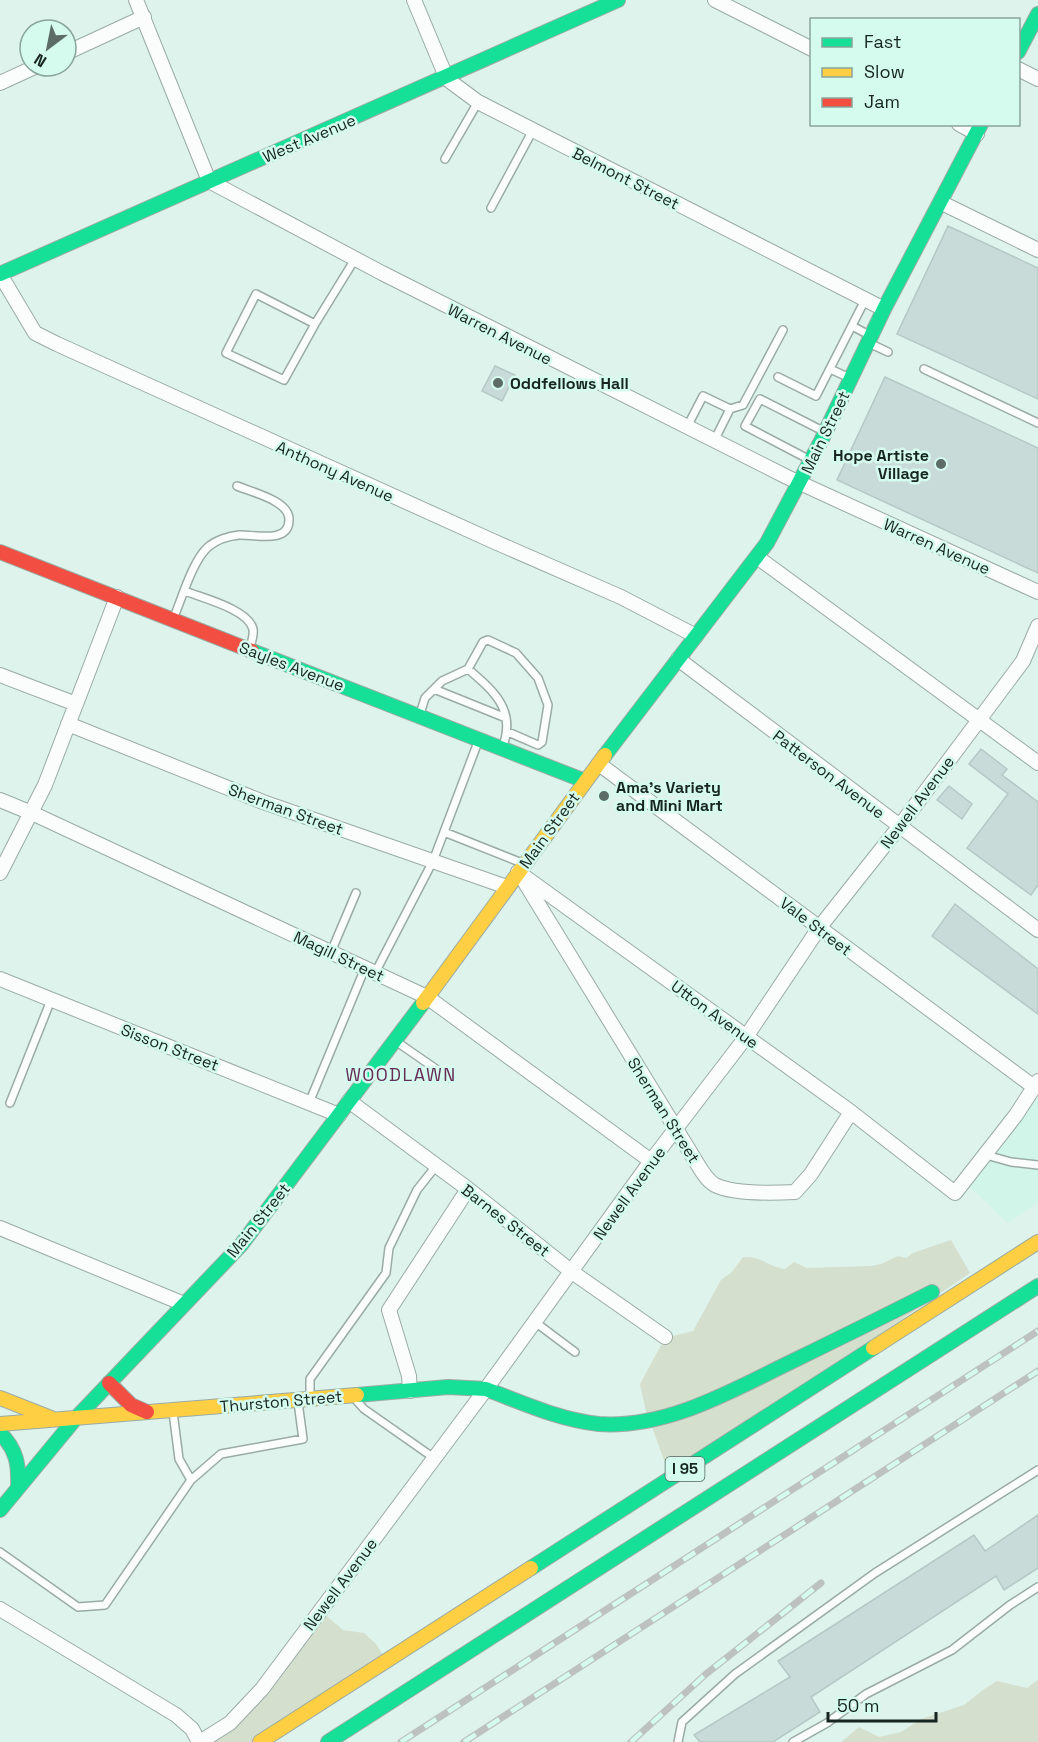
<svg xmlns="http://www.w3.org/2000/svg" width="1038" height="1742" viewBox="0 0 1038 1742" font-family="'Space Grotesk',sans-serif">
  <rect width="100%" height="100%" fill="#ddf3eb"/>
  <path fill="#d1f5e8" d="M1038 1092V1203L1008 1223 970 1187Z"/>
  <path fill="#d5dfcd" d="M951 1240 970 1273 670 1477 651 1424 648 1421 640 1384 665 1338 693 1331 721 1280 732 1272 743 1257C763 1256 767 1267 785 1269L794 1262 807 1268 872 1266 881 1264 898 1256 906 1258 913 1253Z
    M323 1613 343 1630 364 1633 376 1644 385 1658 258 1742H192L216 1731Z
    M1038 1680V1742H841L859 1727 879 1737 901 1732 921 1719 964 1705 983 1690 997 1681 1027 1688Z"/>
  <path fill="#c8dbd9" stroke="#b6c8c5" stroke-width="1.5" d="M948 226 1038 268V399L897 334Z
    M495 366 515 375 502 401 482 391Z
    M885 377 1038 448V573L837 480Z
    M981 749 1007 769 1002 775 1038 802V885L1031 895 967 848 1008 794 969 764Z
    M949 786 972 804 962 819 937 800Z
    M955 904 1038 969V1014L932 936Z
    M1038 1515V1568L1004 1590 996 1576 811 1697 820 1712 773 1742H700L694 1735 790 1677 778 1661 974 1535 985 1551Z"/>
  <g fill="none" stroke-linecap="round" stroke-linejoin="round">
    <g stroke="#9aaba5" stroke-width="10">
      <path id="lane" d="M445 159 478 102
        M491 208 533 130
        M315 324 284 380 226 353 256 294 315 324 355 259
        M852 326 871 336
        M871 344 888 352
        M830 369 850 378
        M924 369 1038 423
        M778 377 816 396 865 300
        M687 427 703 396 730 409 743 405 783 330
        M714 441 730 409
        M810 460 745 426 760 399 823 431
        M185 591C202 598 248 609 253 629 254 635 252 641 250 647
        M174 617C182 598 193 560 208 547 216 540 229 536 239 535 253 534 290 545 289 519 289 501 252 492 237 486
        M468 669C494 691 516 710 503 746
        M434 689 506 718
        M420 714 425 698 442 681 468 669 483 642 488 640 516 653 538 678 548 705 542 742 538 745 508 732
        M444 832 522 863
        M331 952 356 893
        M375 973 433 861 478 742
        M397 1042 449 1078
        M10 1103 51 1000
        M309 1103 365 968
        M986 1155 1011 1162 1038 1165
        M535 1322 575 1352
        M310 1396V1379L386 1273 389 1248 417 1190 436 1166
        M355 1399 364 1409 434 1458
        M191 1480 221 1454 303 1439 298 1402
        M0 1552 78 1607 105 1605 191 1480 179 1459 173 1412
        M678 1742 682 1722 735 1674 875 1573 1038 1470
        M793 1742 827 1723 866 1694 952 1650 1010 1605 1038 1587"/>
    </g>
    <g stroke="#9aaba5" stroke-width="16">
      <path id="street" d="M136 0 209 181 382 273 787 477 1038 592
        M414 0 447 79 478 102 884 309
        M715 0 812 49
        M66 53 144 17
        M1018 69 1038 79
        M0 83 37 66
        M959 124 977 134
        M942 203 1038 250
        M0 274 35 333 57 344 495 542 621 597 696 636
        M757 557 1038 763
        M678 659 1038 930
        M0 675 76 704
        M68 724 263 802 507 887
        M599 764 1034 1087
        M0 800 34 814 427 997 651 1161
        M518 872 851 1112 955 1193 1016 1115 1038 1081
        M0 873 45 785 117 597
        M521 876 695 1160C700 1168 706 1180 715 1185 733 1194 775 1193 795 1192L811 1174 851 1112
        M0 979 339 1115
        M349 1101 468 1189 572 1272 665 1337
        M0 1228 184 1304
        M410 1391 409 1376 389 1310 468 1189
        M0 1609 176 1715 192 1729 199 1742
        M200 1742 230 1723 262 1689 486 1389 651 1161 746 1037 819 928 899 827 1023 661 1038 626"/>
    </g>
    <g stroke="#9aaba5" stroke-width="16">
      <path id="fast" d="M1018 52 1038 14
        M0 274 618 0
        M252 651 585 781
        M605 755 767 543 821 441 884 309 981 124
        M486 1389C523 1403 560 1420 599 1424 669 1429 736 1388 797 1359 842 1337 887 1315 932 1292
        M357 1395 448 1387 486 1389
        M0 1433C17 1450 19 1465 18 1488
        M0 1510 76 1418 241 1245 423 1003
        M531 1568 873 1348
        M328 1742 1038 1286"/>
    </g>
    <g stroke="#9aaba5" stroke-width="16">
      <path id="slow" d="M423 1003 605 755
        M873 1348 1038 1242
        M0 1398 51 1418
        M0 1424 357 1395
        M260 1742 531 1568"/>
    </g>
    <g stroke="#9aaba5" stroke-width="16">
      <path id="jam" d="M0 552 252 651
        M109 1383 131 1405 147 1412"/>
    </g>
    <use href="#lane" stroke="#fafdfc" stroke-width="7"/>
    <use href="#street" stroke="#fafdfc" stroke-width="14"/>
    <use href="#fast" stroke="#16e098" stroke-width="14"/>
    <use href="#slow" stroke="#ffcf43" stroke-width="14"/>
    <use href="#jam" stroke="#f24e42" stroke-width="14"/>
    <g stroke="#bdc2c0" stroke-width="7">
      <path id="rail" d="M401 1742 1038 1331
        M464 1742 1038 1371
        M631 1742 706 1674 821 1583"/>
    </g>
    <use href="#rail" stroke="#d5fbee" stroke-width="4.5" stroke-dasharray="14" stroke-linecap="butt"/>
  </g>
  <g fill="#5c6d67" stroke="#d5fbee" stroke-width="2">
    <circle cx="498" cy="383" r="6"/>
    <circle cx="941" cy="464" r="6"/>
    <circle cx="604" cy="796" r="6"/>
  </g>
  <g text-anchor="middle" stroke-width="5" stroke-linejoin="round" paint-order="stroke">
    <rect fill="#d5fbee" stroke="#50655e" stroke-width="1.5" x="665.5" y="1457" width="39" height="24" rx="4.5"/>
    <g font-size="15" font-weight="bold" fill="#172520">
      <text x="685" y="1474">I 95</text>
    </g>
    <g font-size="16" fill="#172520" stroke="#d5fbee">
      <text transform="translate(309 138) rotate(-23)" y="6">West Avenue</text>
      <text transform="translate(626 178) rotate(27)" y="6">Belmont Street</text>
      <text transform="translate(500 334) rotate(27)" y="6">Warren Avenue</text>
      <text transform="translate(825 432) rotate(-64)" y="6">Main Street</text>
      <text transform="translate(335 471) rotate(24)" y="6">Anthony Avenue</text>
      <text transform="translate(937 546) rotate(24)" y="6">Warren Avenue</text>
      <text transform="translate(292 666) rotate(21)" y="6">Sayles Avenue</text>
      <text transform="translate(829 774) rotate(37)" y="6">Patterson Avenue</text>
      <text transform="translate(917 802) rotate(-53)" y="6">Newell Avenue</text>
      <text transform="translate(286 809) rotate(20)" y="6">Sherman Street</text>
      <text transform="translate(549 830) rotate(-54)" y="6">Main Street</text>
      <text transform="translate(816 926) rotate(37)" y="6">Vale Street</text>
      <text transform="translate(339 956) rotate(25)" y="6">Magill Street</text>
      <text transform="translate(715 1014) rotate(36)" y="6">Utton Avenue</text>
      <text transform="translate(170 1047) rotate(21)" y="6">Sisson Street</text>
      <text transform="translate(664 1110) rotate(58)" y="6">Sherman Street</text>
      <text transform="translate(629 1193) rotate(-54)" y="6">Newell Avenue</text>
      <text transform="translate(258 1220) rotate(-51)" y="6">Main Street</text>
      <text transform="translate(506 1220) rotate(38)" y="6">Barnes Street</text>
      <text transform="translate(281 1401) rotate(-5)" y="6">Thurston Street</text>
      <text transform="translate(340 1584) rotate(-53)" y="6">Newell Avenue</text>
    </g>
    <g font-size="16" font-weight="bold" fill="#172520" stroke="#d5fbee" text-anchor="start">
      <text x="510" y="389">Oddfellows Hall</text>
      <text x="929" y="461" text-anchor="end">Hope Artiste<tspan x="929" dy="18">Village</tspan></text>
      <text x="616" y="793">Ama's Variety<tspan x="616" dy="18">and Mini Mart</tspan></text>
    </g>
    <g font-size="18" letter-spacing="1.5" fill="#662c55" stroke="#d5fbee">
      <text x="401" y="1081">WOODLAWN</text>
    </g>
  </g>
  <rect x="810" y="18" width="210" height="108" fill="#d5fbee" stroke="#89a59c" stroke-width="1.5"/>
  <rect x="822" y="38" width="30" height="9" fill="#16e098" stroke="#89a59c" stroke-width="1.5"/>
  <text x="864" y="48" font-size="18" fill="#172520">Fast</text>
  <rect x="822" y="68" width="30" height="9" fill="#ffcf43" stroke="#89a59c" stroke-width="1.5"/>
  <text x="864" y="78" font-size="18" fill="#172520">Slow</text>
  <rect x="822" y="98" width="30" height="9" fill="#f24e42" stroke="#89a59c" stroke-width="1.5"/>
  <text x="864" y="108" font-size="18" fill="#172520">Jam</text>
  <g transform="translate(48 48) rotate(212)"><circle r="28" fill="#d5fbee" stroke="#89a59c" stroke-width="1.5"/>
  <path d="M0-4.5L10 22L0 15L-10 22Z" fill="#5c6d67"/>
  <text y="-9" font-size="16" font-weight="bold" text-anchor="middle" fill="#172520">N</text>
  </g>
  <path d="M828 1712v9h108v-9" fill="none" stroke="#172520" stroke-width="3"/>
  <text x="837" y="1712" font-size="18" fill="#172520" stroke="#d5fbee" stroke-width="4.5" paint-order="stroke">50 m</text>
</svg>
